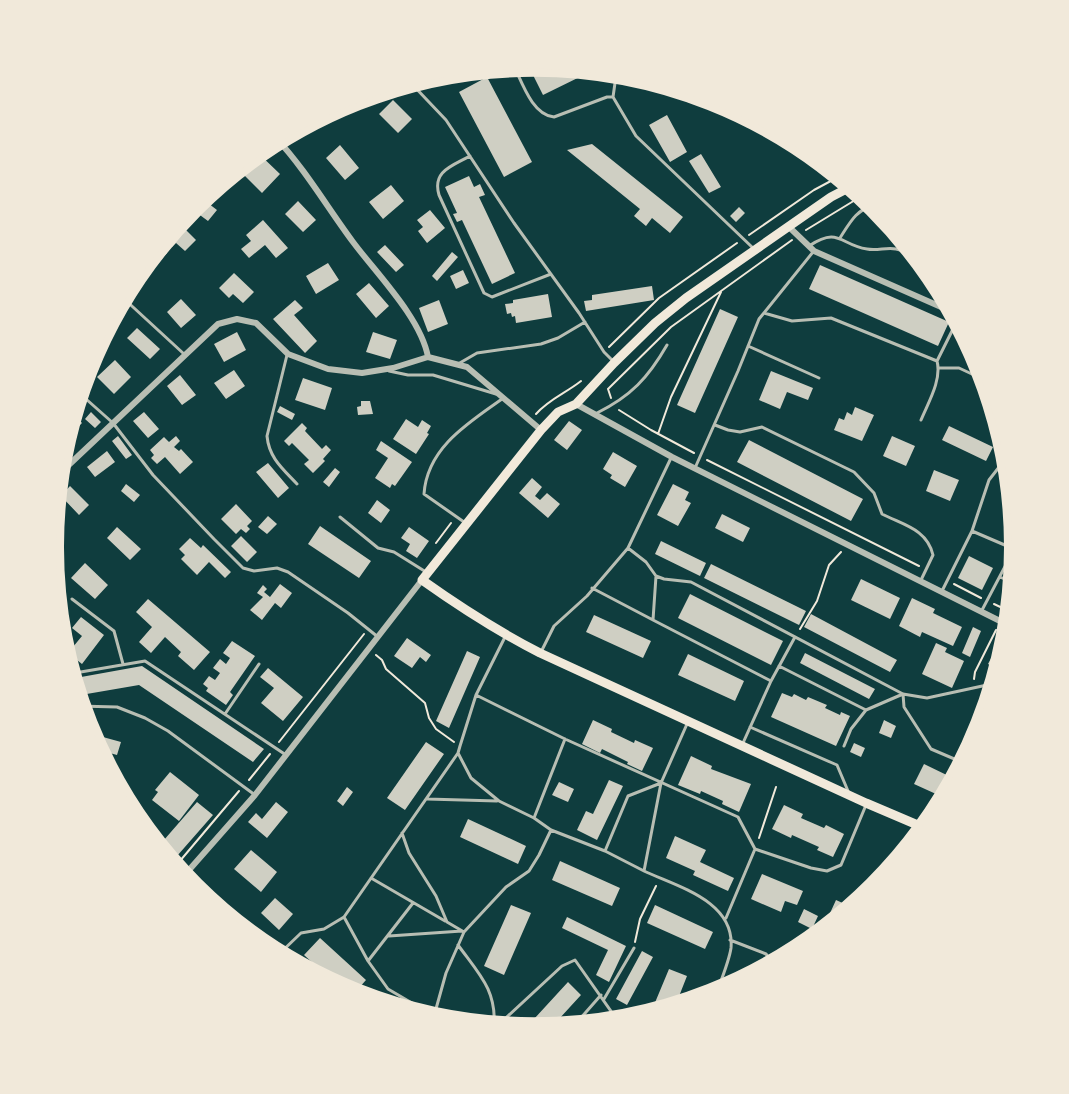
<svg xmlns="http://www.w3.org/2000/svg" width="1069" height="1094" viewBox="0 0 1069 1094" font-family="'Crimson Pro',serif">
  <rect width="100%" height="100%" fill="#0f3d3e"/>
  <path fill="#cfcfc3" d="M535 62 581 67 598 68 543 95 527 63Z
    M487 77 532 162 504 177 459 92Z
    M663 82 681 87 670 93Z
    M393 100 412 119 398 133 379 114Z
    M667 115 687 152 670 162 649 125Z
    M592 144 683 217 670 233 652 218 646 226 634 216 640 209 567 150Z
    M340 145 359 168 345 180 326 158Z
    M256 151 280 174 262 193 236 167Z
    M701 154 721 187 709 193 689 161Z
    M469 176 474 187 480 184 485 195 479 197 515 273 492 284 462 220 457 222 453 214 457 213 445 187Z
    M391 185 404 201 383 219 369 202Z
    M200 197 217 210 208 221 189 207Z
    M298 201 316 220 303 232 285 214Z
    M739 207 745 213 736 222 730 216Z
    M430 210 445 228 427 243 418 231 423 227 417 220Z
    M263 220 288 248 276 258 265 245 249 258 241 249 251 241 246 235Z
    M177 221 196 240 185 251 176 243 172 247 163 239Z
    M893 223 902 233 905 237 890 231Z
    M385 245 404 265 396 272 377 252Z
    M158 246 167 253 156 265 147 258Z
    M452 252 458 257 437 281 432 276Z
    M328 263 339 280 316 294 306 276Z
    M820 265 949 322 938 346 809 289Z
    M463 270 469 283 456 289 450 276Z
    M234 273 254 292 243 303 233 294 229 298 219 288Z
    M369 283 389 306 376 318 356 294Z
    M652 286 654 300 586 311 584 301 592 300V295Z
    M548 294 552 317 516 323 515 316 512 317 511 313 507 314 505 304 513 303V300Z
    M181 299 196 315 181 328 167 312Z
    M295 300 303 308 294 315 317 341 305 353 273 319Z
    M439 300 448 324 428 332 419 308Z
    M720 309 738 317 695 413 677 405Z
    M137 328 160 349 150 359 127 338Z
    M237 332 246 350 224 362 214 344Z
    M373 332 397 340 390 359 366 352Z
    M976 349 983 362 986 373 968 365Z
    M115 360 131 377 114 394 97 377Z
    M234 370 245 386 226 399 214 383Z
    M771 371 813 388 808 400 787 392 780 409 759 400Z
    M180 375 196 395 182 405 167 386Z
    M303 378 332 388 325 410 295 400Z
    M361 401H370L373 414 358 415 357 407 361 406Z
    M280 406 295 414 292 420 277 412Z
    M855 407 874 415 862 441 834 430 839 418 844 420 847 412 852 415Z
    M71 411 82 423 71 434 66 428Z
    M91 412 101 422 95 428 85 419Z
    M144 412 159 429 148 438 133 421Z
    M406 419 418 427 422 420 431 426 427 433 429 434 416 454 393 439Z
    M569 421 582 430 567 450 554 440Z
    M302 423 307 428 305 431 322 449 326 445 331 450 323 459 325 461 313 473 304 464 309 460 292 443 289 446 284 441Z
    M949 426 993 447 986 461 942 440Z
    M118 436 132 455 126 459 112 441Z
    M176 436 180 441 174 447 179 451 181 449 193 462 180 474 165 457 157 464 151 458 154 455 150 450 164 437 169 442Z
    M892 436 915 446 906 466 883 456Z
    M749 440 863 499 851 521 737 462Z
    M381 441 412 462 395 486 392 484 390 488 375 478 388 458 376 450Z
    M107 451 115 462 95 477 87 467Z
    M613 452 637 466 625 487 610 478 612 475 603 469Z
    M268 463 289 488 278 498 256 472Z
    M335 468 340 472 329 487 323 482Z
    M934 470 959 480 950 501 926 491Z
    M532 478 542 487 535 496 540 500 547 493 560 504 548 518 519 493Z
    M126 484 140 495 134 502 121 491Z
    M673 484 689 492 685 500 691 503 678 526 657 515Z
    M70 486 89 505 79 515 61 496Z
    M377 500 390 510 381 523 368 513Z
    M236 504 252 521 247 526 250 529 246 533 241 529 236 534 221 519Z
    M722 514 750 528 743 542 715 528Z
    M268 516 277 524 267 534 258 527Z
    M320 526 371 561 359 578 308 544Z
    M117 527 141 549 130 560 107 538Z
    M409 527 429 541 417 558 406 551 410 544 401 538Z
    M51 529 62 540 50 552V547Z
    M241 536 257 552 247 562 231 546Z
    M190 538 201 548 203 545 231 572 225 578 209 562 197 575 181 559 185 555 179 549Z
    M661 541 706 563 700 576 655 554Z
    M969 556 993 568 982 590 958 578Z
    M85 563 108 585 95 599 71 578Z
    M711 564 806 611 799 625 704 578Z
    M861 579 900 598 890 619 851 600Z
    M280 584 292 593 281 608 275 603 262 620 250 610 263 597 257 593 263 585 267 589 264 592 270 597Z
    M690 594 783 641 771 665 678 618Z
    M912 598 935 609 933 613 962 627 953 646 922 632 920 637 899 626Z
    M148 599 210 652 194 670 178 656 181 652 165 637 151 653 139 642 152 627 136 612Z
    M811 614 897 660 890 672 804 627Z
    M594 615 651 641 643 658 586 632Z
    M81 617 104 635 82 664 68 653 82 636 72 628Z
    M973 627 981 631 970 657 962 653Z
    M407 638 431 655 426 662 420 657 412 668 394 656Z
    M232 641 255 656 230 692 233 695 226 705 206 691 208 688 203 684 209 676 215 680 220 673 213 668 220 659 226 664 230 658 223 653Z
    M936 643 947 648 945 652 964 661 952 688 922 674Z
    M998 645 1008 650 1001 671 988 664Z
    M467 651 480 657 449 728 436 721Z
    M805 653 875 689 869 699 800 663Z
    M688 654 744 681 735 701 678 675Z
    M142 666 264 749 253 762 139 685 75 696 70 679Z
    M268 668 303 697 283 721 261 703 274 688 260 677Z
    M782 693 792 697 794 694 806 700 808 697 827 705 825 708 840 715 841 712 850 716 836 746 771 717Z
    M593 720 612 729 611 732 634 743 635 740 653 748 642 771 627 764 628 762 602 749 600 753 582 744Z
    M884 720 896 726 891 738 879 733Z
    M92 734 121 742 117 755 95 749 90 740Z
    M426 742 444 754 405 810 387 798Z
    M854 743 865 748 861 757 850 752Z
    M691 756 712 766 711 769 751 784 739 812 722 804 723 801 701 791 700 794 678 785Z
    M924 764 957 780 947 799 914 784Z
    M170 772 199 795 179 821 152 800 158 792 155 790Z
    M609 780 623 786 597 840 577 830 586 811 593 814Z
    M559 782 574 789 568 802 552 795Z
    M347 787 353 792 343 806 337 801Z
    M197 802 213 815 170 864 157 848Z
    M276 802 288 812 267 838 248 822 256 813 262 819Z
    M784 805 803 814 801 818 824 828 826 825 844 834 833 857 817 850 819 847 792 835 791 838 772 829Z
    M468 819 526 846 518 864 460 837Z
    M675 836 706 850 700 862 734 878 728 891 693 875 695 871 666 858Z
    M251 850 277 872 261 892 234 869Z
    M560 861 620 888 612 906 552 880Z
    M762 874 803 891 797 905 785 901 781 912 751 899Z
    M275 898 293 914 279 930 261 913Z
    M836 900 847 905 839 921 833 926 826 922Z
    M511 905 531 913 504 975 484 966Z
    M655 905 713 932 705 949 647 923Z
    M804 909 818 916 812 929 798 922Z
    M567 917 626 946 609 982 596 975 608 950 562 928Z
    M320 938 366 980 352 996 347 994 304 955Z
    M642 951 653 957 627 1005 616 999Z
    M669 969 687 976 674 1009 649 1017Z
    M568 982 581 995 548 1031H523Z"/>
  <g fill="none" stroke-linecap="round" stroke-linejoin="round">
    <path stroke="#f1e9da" stroke-width="2" d="M806 230 865 194
      M749 235 814 190 842 175
      M609 347 659 298 737 243
      M608 389 611 398
      M608 389 671 327 792 240
      M619 410 651 430 694 453
      M536 414C549 399 566 393 581 381
      M658 434 671 397 721 292
      M707 460 919 566
      M436 543 451 523
      M954 584 981 598
      M994 604 1013 613
      M800 629 817 601 829 565 841 552
      M376 655 382 660 386 669 425 703 429 718 436 729 454 742
      M974 679 975 672 996 630
      M279 742 364 634
      M249 780 270 754
      M759 838 776 787
      M174 868 239 791
      M635 942 640 919 656 886"/>
    <path stroke="#b8beb3" stroke-width="3" d="M513 64C522 82 532 115 554 117L607 97H613L636 136 753 248
      M607 69 615 83 613 97
      M409 81 446 120 514 223 579 313 604 352 614 362
      M470 156C452 166 432 171 439 195L484 293 492 297 551 274
      M840 238C852 219 855 212 876 203
      M809 246C839 226 840 245 867 249 877 251 887 247 896 249 905 251 915 256 923 260
      M121 296 184 354
      M764 313 792 321 831 318 937 361 959 317
      M748 346 819 378
      M287 355 267 436C269 458 283 469 297 484
      M458 364 477 353 541 344 558 338 585 322
      M939 368H959L989 382
      M389 371 408 375H433L496 394
      M77 391 113 423 153 475 214 539 243 568 254 571 277 568 288 572 348 613 378 637
      M997 408 998 411
      M597 413C631 396 648 378 667 345
      M921 420C928 403 942 380 937 361
      M715 425 728 430 740 432 762 427 854 472 874 493 882 514C903 525 927 529 933 555L921 580
      M671 458 628 548 646 562 656 576 664 579 691 582 903 694 927 698 987 685 997 686
      M695 468 738 371 759 319 813 252
      M340 517 378 548 394 552 426 572
      M464 522 424 494C427 448 468 423 502 399
      M972 531 1014 549
      M1000 577 1016 584
      M592 588 653 620 656 576
      M942 591 972 531 989 480 1010 453
      M72 599 114 631 123 664
      M981 612 1019 540
      M653 620 771 681
      M505 637 476 695 460 746 458 753 471 778 499 801 534 818 551 830 605 851 644 871
      M541 652 554 626 587 596 628 548
      M779 666 866 710 903 694 904 707 931 749 966 764
      M69 674 145 661 286 755
      M476 695 565 739 738 817 755 849 811 868 827 871 841 865 866 805
      M78 706 117 707 145 718 168 731 255 795
      M225 714 259 664
      M687 724 661 783 644 871C678 887 735 901 731 948 729 962 720 983 715 997
      M750 727 837 765 848 791
      M743 743 771 681 795 637
      M844 746 851 729 866 710
      M427 799 497 801
      M534 818 565 739
      M402 833 409 853 436 896 447 922 464 932
      M605 851 628 796 661 783
      M371 878 445 921
      M726 918 755 849
      M389 936 462 931
      M730 940 766 954 775 966
      M458 945C479 974 497 990 494 1028
      M277 956 301 933 324 929 344 917
      M368 961 413 903
      M604 999 634 948
      M434 1016 446 973 464 932 506 887 529 871 539 855 551 830
      M439 1022 434 1016 388 989 368 961 344 917 458 753
      M495 1028 562 966 575 960 620 1024
      M572 1028 601 995"/>
    <path stroke="#b8beb3" stroke-width="6" d="M276 138C305 169 327 207 353 242 376 273 421 318 428 357
      M788 226 814 251 957 314
      M576 404 672 457 1012 627
      M56 477 218 324 237 319 256 323 288 354 328 369 362 373 393 368 428 357 467 367 541 430
      M182 878 255 795 422 580"/>
    <path stroke="#f1e9da" stroke-width="9" d="M854 185 831 197 686 298 655 323 614 363 576 404 558 412 541 430 422 580C460 607 499 632 540 653L866 803 927 829"/>
  </g>
  <path d="M0 0H1069V1094H0ZM60 547a474 474 0 1 1 948 0a474 474 0 1 1-948 0Z" fill="#f1e9da" fill-rule="evenodd"/>
  <path fill="none" stroke="#f1e9da" stroke-width="8" d="M60 547a474 474 0 1 1 948 0a474 474 0 1 1-948 0Z"/>
</svg>
